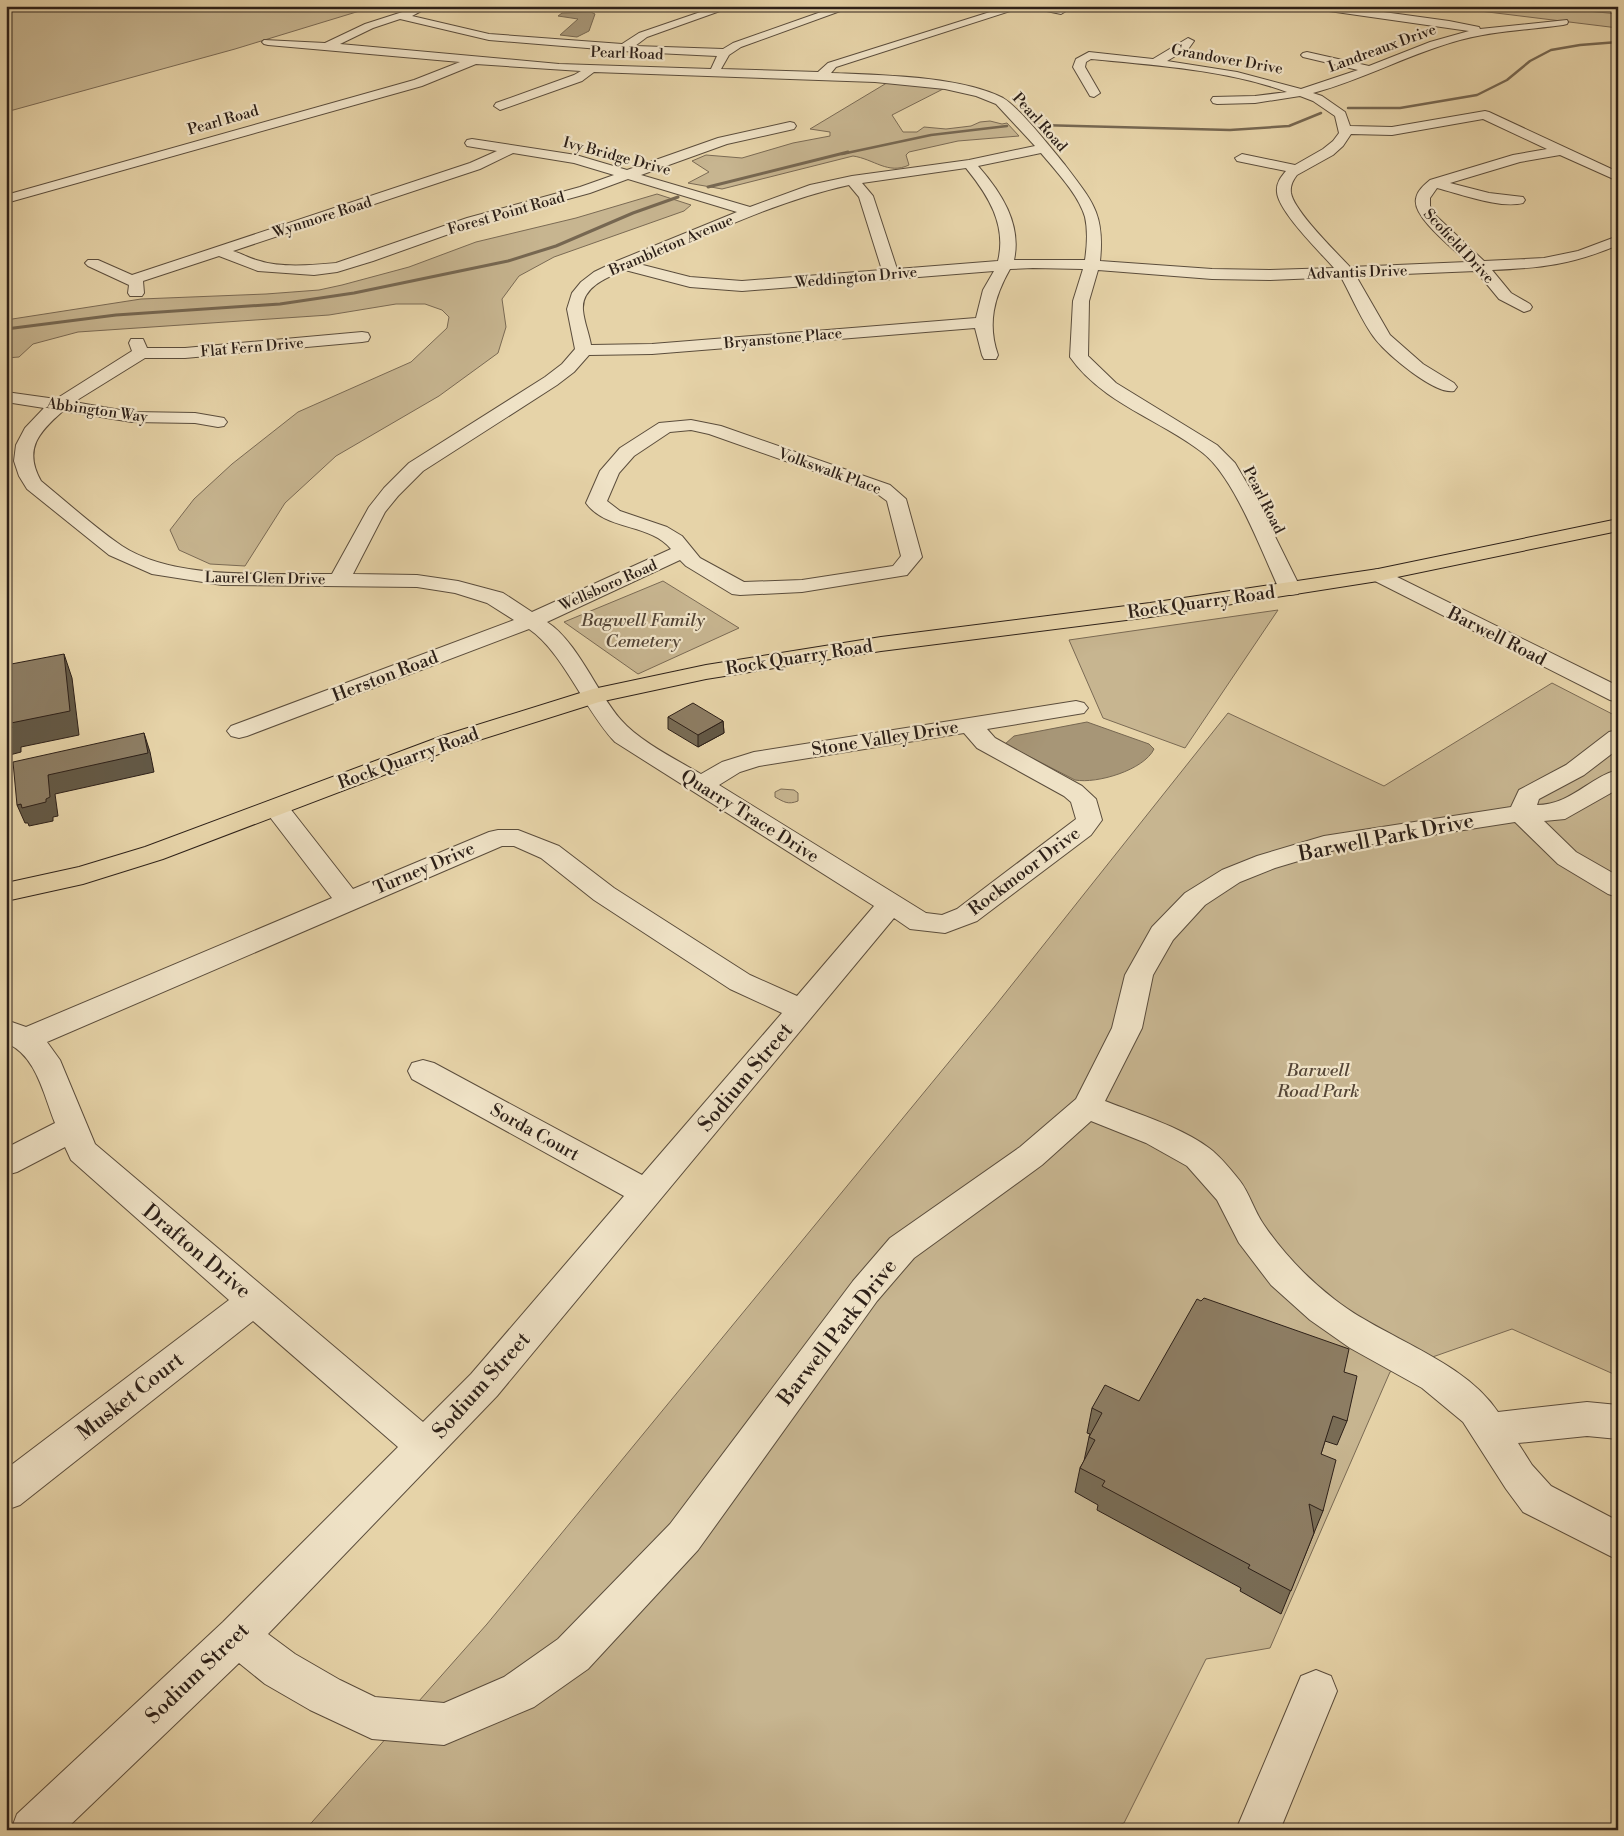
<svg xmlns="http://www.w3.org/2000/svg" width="1624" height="1836" viewBox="0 0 1624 1836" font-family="'Libre Bodoni',serif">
  <rect width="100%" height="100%" fill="#e6d3a8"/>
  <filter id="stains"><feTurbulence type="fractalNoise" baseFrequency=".004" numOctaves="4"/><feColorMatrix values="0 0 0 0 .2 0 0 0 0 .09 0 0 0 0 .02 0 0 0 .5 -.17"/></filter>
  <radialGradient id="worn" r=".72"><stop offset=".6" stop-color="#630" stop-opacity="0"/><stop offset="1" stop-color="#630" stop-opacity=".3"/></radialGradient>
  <path fill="#c7b590" stroke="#7a6a54" d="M6 6H376L235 49 6 112Z
    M1439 6H1537L1618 14V28Z
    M890 81 947 87 892 115 903 132H917L924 127 946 129 971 126 980 122 990 121 1002 124 1007 123 1019 136 958 141 909 152 906 155 909 165C888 175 874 159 853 156L722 189 688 183 709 172 692 161 706 155 742 158 793 143 830 136V132L810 129Z
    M657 194 691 205 684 211 554 257 519 276 502 299 506 327 498 353 439 396 336 456 285 503 245 566 210 564 179 550 170 530 194 499 232 464 298 412 411 362 447 328 449 317 442 310 425 304H396L329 315 78 332 33 344 19 357 6 358V320L141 299 266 294 319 290 342 285 409 267 476 242 576 218Z
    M663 581 739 628 638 674 564 622Z
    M1278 610 1185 748 1103 718 1069 640Z
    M1552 683 1618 717V1376L1512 1329 1390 1372 1270 1648 1206 1659 1124 1823 1103 1830H305L487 1624 995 1006 1228 713 1384 786Z
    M781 789 794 790 798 793V801C788 805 784 802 775 797V792Z"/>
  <path fill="#a79677" stroke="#766751" d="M591 12 595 14 589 31 577 37 560 35 578 19 558 16 562 13Z
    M1087 722 1149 744 1154 749C1144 770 1097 784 1075 780L1005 744 1014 736Z"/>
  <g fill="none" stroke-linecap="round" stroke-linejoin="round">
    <path stroke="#766751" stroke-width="2.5" d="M1348 108H1400L1477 95 1507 80 1530 61 1551 50 1580 45 1618 42
      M1039 125 1230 130 1289 126 1321 113
      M842 154 931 135 1007 126"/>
    <path stroke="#766751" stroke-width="3" d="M708 187 848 152
      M6 329 116 315 280 304 354 293 508 261 556 246 633 213 678 197"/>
    <g stroke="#5b4d3c" stroke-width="2">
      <path id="minor" d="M718 6H734L647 37 635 46 723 49 733 43 838 6H854L741 47 729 55 721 69 818 72 828 63 1009 6H1026L836 67 831 73C878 75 961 76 1003 98 1019 107 1052 149 1065 165 1092 201 1105 213 1100 261L1212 269 1270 270 1334 268C1320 252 1278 211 1277 192 1276 183 1281 177 1286 171L1237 161 1235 158 1242 154 1295 165 1323 149 1333 141 1339 133 1335 116 1313 101 1300 96 1255 103 1217 104 1213 103 1211 100 1213 97 1255 96 1287 92C1228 70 1153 65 1091 59L1086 62 1085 67 1100 93 1094 97 1090 96 1073 67 1076 59 1089 52 1153 59 1188 38 1194 41 1189 48 1167 61 1237 72 1301 89 1358 70 1303 57 1301 55 1303 53 1307 52 1369 66 1430 42 1469 31 1315 9 1310 6H1340L1449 21 1479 27 1480 29 1567 20 1568 22 1567 24 1563 25C1527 30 1489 31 1453 42 1405 56 1362 80 1313 93L1322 96 1345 112 1350 126 1392 127 1485 111 1489 112 1618 172V181L1560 155 1520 162 1450 183 1489 193 1523 197 1525 200 1523 203C1500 209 1461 194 1437 188L1430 198V206L1434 214 1484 261 1544 258 1578 251 1618 236V245C1571 265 1541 268 1492 270L1511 293 1530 304 1532 307 1530 310 1524 312 1499 299 1476 271 1356 276 1390 335 1423 364 1454 383 1457 387 1454 391C1435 395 1388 355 1376 340 1362 322 1352 297 1341 277L1270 280 1212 279 1098 270 1089 301 1088 356 1116 383 1217 445 1235 463 1259 504 1301 589 1298 594 1290 595 1282 594 1279 589C1262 552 1234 477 1203 453 1161 420 1102 403 1070 357L1073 301 1083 269 1033 268 1010 269C994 297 987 324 998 355L996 359H984L982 355 975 328 652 354 589 355 574 372 557 385 423 471 398 496 385 512 353 574 417 575 458 581 503 593 532 612 671 549C650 523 606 531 586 503L600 471 620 448 659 423 691 420 721 426 890 485 906 499 922 557 907 575 802 592 740 595 732 594 686 566 680 560 547 622C577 641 597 693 621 720 639 741 677 760 701 774L722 762 754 752 1076 701 1084 703 1088 708 1084 713 987 729 995 738 1082 786 1096 799 1102 820 1091 835 977 921 945 933 910 929 894 918 497 1396 268 1634 295 1654 340 1680 375 1697 444 1703 504 1677 558 1639 670 1524 853 1281 890 1238 1020 1147 1076 1099 1112 1028 1125 975 1152 927 1185 893 1222 870 1257 856 1324 836 1511 807 1519 790 1566 765 1609 732 1618 730V749L1584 775 1539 799 1537 805C1571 805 1589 777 1618 770V789L1565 819 1544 821 1576 852 1618 876V897L1608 894 1558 864 1515 822 1335 850 1275 868 1240 882 1205 905 1173 940 1153 975 1142 1028 1105 1101C1138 1114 1181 1127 1209 1148 1220 1156 1232 1171 1240 1181 1250 1194 1254 1211 1264 1225 1283 1253 1307 1278 1334 1299 1383 1338 1463 1359 1498 1412L1587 1402 1618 1405V1439L1587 1436 1518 1443 1532 1465 1551 1486 1618 1521V1560L1523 1512 1506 1489 1463 1422 1422 1388 1350 1348 1310 1320 1271 1285 1239 1243 1217 1200 1187 1166 1146 1143 1091 1121 1042 1165 914 1258 877 1301 698 1550 588 1669 534 1707 444 1745 372 1739 310 1710 265 1684 239 1663 65 1830H11L17 1814 223 1622 398 1447 253 1321 20 1505 6 1510V1469L229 1300 71 1160 65 1147 17 1172 6 1175V1148L55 1123C44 1096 36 1054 6 1043V1020L26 1027 332 898 263 808 267 802 276 800 285 802 353 889 489 832 498 830H518L559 846 614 888 750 975 797 996 874 906 615 742C585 711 563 652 529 629L247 736 239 738 231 736 227 731 231 726 514 620 487 603 455 593 417 587 222 585 152 574 109 555 27 489 19 476 14 461 16 445 25 428 44 408 6 402V392L56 399 132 351 129 343 131 339H143L147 348H185L362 332 368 333 370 337 368 341 362 342 185 358H145L74 402 132 412 195 413 224 418 227 422 224 426 218 427 195 423 132 422 63 411C39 432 23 449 41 481 68 503 94 527 122 546 175 581 270 573 332 574L369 507 384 488 409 463 545 377 562 364 575 349 567 309 572 293 581 282 594 272 617 261 737 212 628 179 590 193 477 224 373 261 337 272 314 275 258 271 219 256 143 281 144 293 142 296H130L128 293 129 285 88 266 85 263 88 260H98L132 275 470 163 497 151 467 146 465 143 467 140 472 139 576 155 627 170 718 138 790 122 794 123 796 126 794 129 727 144 641 175 750 207 810 185 852 176 969 160 1035 146 996 104 976 96 945 89 875 82 594 72 582 81 500 110 494 106 496 103 574 75 581 71 476 64 422 86 6 203V195L414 80 460 62 268 45 264 44 262 42 264 40 325 43 365 24 418 7 422 8 423 10 412 16 489 34 622 44 639 33ZM400 19 489 40 636 52 717 56 711 69 559 64 340 44 373 28ZM1483 119 1547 149 1513 155 1430 180C1424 185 1417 191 1416 199 1412 217 1454 249 1467 262L1350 267C1336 252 1294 211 1291 193 1290 186 1293 180 1297 175L1333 155 1343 146 1351 134 1392 135ZM513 153 574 163 614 175 580 187 467 218 336 263C313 265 281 268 260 261 251 259 242 254 233 251L480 169ZM1041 153C1055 170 1079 195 1085 217 1088 230 1087 247 1085 260H1014C1022 224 1001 192 978 166ZM966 168C988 195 1007 225 998 261L897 269 873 196 862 183ZM849 185 859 197 882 270 742 281 690 277 639 264C707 235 776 201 849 185ZM625 270 690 287 742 291 994 271 983 290 976 318 652 344 591 345C589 333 584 322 583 310 581 287 608 277 625 270ZM691 430 709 434 876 493 887 501 901 556 893 566 802 580 744 582 700 558 682 536 667 527 620 511 607 501 619 473 634 456 670 432ZM964 733 977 748 1064 796 1071 802 1076 819 957 909 942 915 926 913 719 785 740 772 759 766ZM502 846H514L541 858 594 900 730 989 782 1013 642 1175 434 1063 423 1060 412 1063 408 1071 412 1079 624 1196 471 1374 423 1422 95 1144 60 1060 47 1042Z
        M1031 6H1053L1065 9 1066 11 1061 14 1032 8Z
        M1378 569 1385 571 1618 686V702L1610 700 1371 579 1367 575 1371 571Z
        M1316 1670 1331 1676 1337 1691 1280 1830H1236L1301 1676Z"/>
    </g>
    <g stroke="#2d2018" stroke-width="2">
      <path id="major" d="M1618 519V531L1378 581 1150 617 881 651 706 679 599 702 460 746 163 859 83 884 6 901V883L79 867 145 847 442 736 593 689 706 665 881 637 1150 603 1378 569Z"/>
    </g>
    <use href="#minor" fill="#efe2c6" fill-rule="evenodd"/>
    <use href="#major" fill="#e6d3a8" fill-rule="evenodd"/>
  </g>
  <path fill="#796c55" stroke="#2d2018" d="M668 717 723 721 724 733 698 747 668 729Z
    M1344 1372 1347 1421 1337 1445 1325 1441 1321 1454 1323 1511 1281 1614 1240 1591 1241 1588 1097 1510 1098 1505 1075 1492 1080 1468 1084 1461 1089 1437 1090 1434 1087 1433 1092 1408Z"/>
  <path fill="#635845" stroke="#2d2018" d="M64 654 72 678 79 735 21 747V752L6 756V729Z
    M723 721 724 733 698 747V735Z
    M144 733 150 752 154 772 55 794 58 816 53 817V821L29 826 28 823H25L17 805 46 799 48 775Z"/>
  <path fill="#8d7d63" stroke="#2d2018" d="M64 654 70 711 11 723 12 728 6 729V665Z
    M693 703 723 721 698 735 668 717Z
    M144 733 148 753 48 775 50 797 46 799V802L22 808 21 804 17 805 13 762Z
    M1204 1298 1349 1349 1344 1372 1357 1376 1347 1421 1333 1416 1321 1454 1336 1460 1323 1511 1309 1504 1314 1533 1291 1591 1248 1568 1250 1565 1102 1486 1105 1481 1080 1468 1095 1440 1089 1437 1102 1413 1092 1408 1105 1385 1139 1401 1197 1299 1201 1301Z"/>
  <g text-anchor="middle" stroke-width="4.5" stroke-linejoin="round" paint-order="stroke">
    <g font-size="15" fill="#2d2018" stroke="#efe2c6">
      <text transform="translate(1382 48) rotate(-20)" y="5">Landreaux Drive</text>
      <text transform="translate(627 53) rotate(2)" y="5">Pearl Road</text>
      <text transform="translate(1227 59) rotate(10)" y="5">Grandover Drive</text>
      <text transform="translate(223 120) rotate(-16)" y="5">Pearl Road</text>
      <text transform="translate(1040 122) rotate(48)" y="5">Pearl Road</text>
      <text transform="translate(617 156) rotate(15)" y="5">Ivy Bridge Drive</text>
      <text transform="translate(506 213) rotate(-16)" y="5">Forest Point Road</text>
      <text transform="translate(322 217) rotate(-18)" y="5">Wynmore Road</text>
      <text transform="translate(671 245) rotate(-23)" y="5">Brambleton Avenue</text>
      <text transform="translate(1459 246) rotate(47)" y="5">Scofield Drive</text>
      <text transform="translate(1357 272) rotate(-2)" y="5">Advantis Drive</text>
      <text transform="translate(856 277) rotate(-5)" y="5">Weddington Drive</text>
      <text transform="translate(783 338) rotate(-5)" y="5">Bryanstone Place</text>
      <text transform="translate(252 347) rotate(-5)" y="5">Flat Fern Drive</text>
      <text transform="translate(97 410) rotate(8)" y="5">Abbington Way</text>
      <text transform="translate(830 471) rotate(20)" y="5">Volkswalk Place</text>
      <text transform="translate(1264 500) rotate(63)" y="5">Pearl Road</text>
      <text transform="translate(265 578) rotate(1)" y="5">Laurel Glen Drive</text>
      <text transform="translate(608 585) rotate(-24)" y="5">Wellsboro Road</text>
    </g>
    <g font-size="18" fill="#2d2018" stroke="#efe2c6">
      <text transform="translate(1201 602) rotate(-8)" y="6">Rock Quarry Road</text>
      <text transform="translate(1497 636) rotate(27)" y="6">Barwell Road</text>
      <text transform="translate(799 657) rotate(-9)" y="6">Rock Quarry Road</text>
      <text transform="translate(385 676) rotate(-21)" y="6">Herston Road</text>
      <text transform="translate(885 738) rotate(-9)" y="6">Stone Valley Drive</text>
      <text transform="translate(408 758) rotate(-20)" y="6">Rock Quarry Road</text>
      <text transform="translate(750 816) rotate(32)" y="6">Quarry Trace Drive</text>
      <text transform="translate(424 868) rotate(-23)" y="6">Turney Drive</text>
      <text transform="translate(1024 871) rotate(-37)" y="6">Rockmoor Drive</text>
      <text transform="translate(535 1132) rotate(29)" y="6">Sorda Court</text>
    </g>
    <g font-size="18" font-style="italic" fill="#544536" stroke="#efe2c6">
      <text x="643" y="626">Bagwell Family<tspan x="643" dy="21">Cemetery</tspan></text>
      <text x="1318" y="1076">Barwell<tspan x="1318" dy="21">Road Park</tspan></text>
    </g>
    <g font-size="21" fill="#2d2018" stroke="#efe2c6">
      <text transform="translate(1386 837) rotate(-11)" y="7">Barwell Park Drive</text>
      <text transform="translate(745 1077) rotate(-50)" y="7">Sodium Street</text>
      <text transform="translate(197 1251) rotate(40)" y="7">Drafton Drive</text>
      <text transform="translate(837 1332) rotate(-52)" y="7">Barwell Park Drive</text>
      <text transform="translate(481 1385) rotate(-48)" y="7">Sodium Street</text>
      <text transform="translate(130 1396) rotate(-38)" y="7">Musket Court</text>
      <text transform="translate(197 1673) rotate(-44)" y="7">Sodium Street</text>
    </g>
  </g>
  <rect width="1624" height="1836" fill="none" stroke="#e6d3a8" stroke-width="25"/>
  <rect x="8" y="8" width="1609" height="1821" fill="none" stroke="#2d2018" stroke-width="2.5"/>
  <rect x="12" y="12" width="1599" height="1811" fill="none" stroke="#2d2018"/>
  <rect width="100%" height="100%" filter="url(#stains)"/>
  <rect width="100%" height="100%" fill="url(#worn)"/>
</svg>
